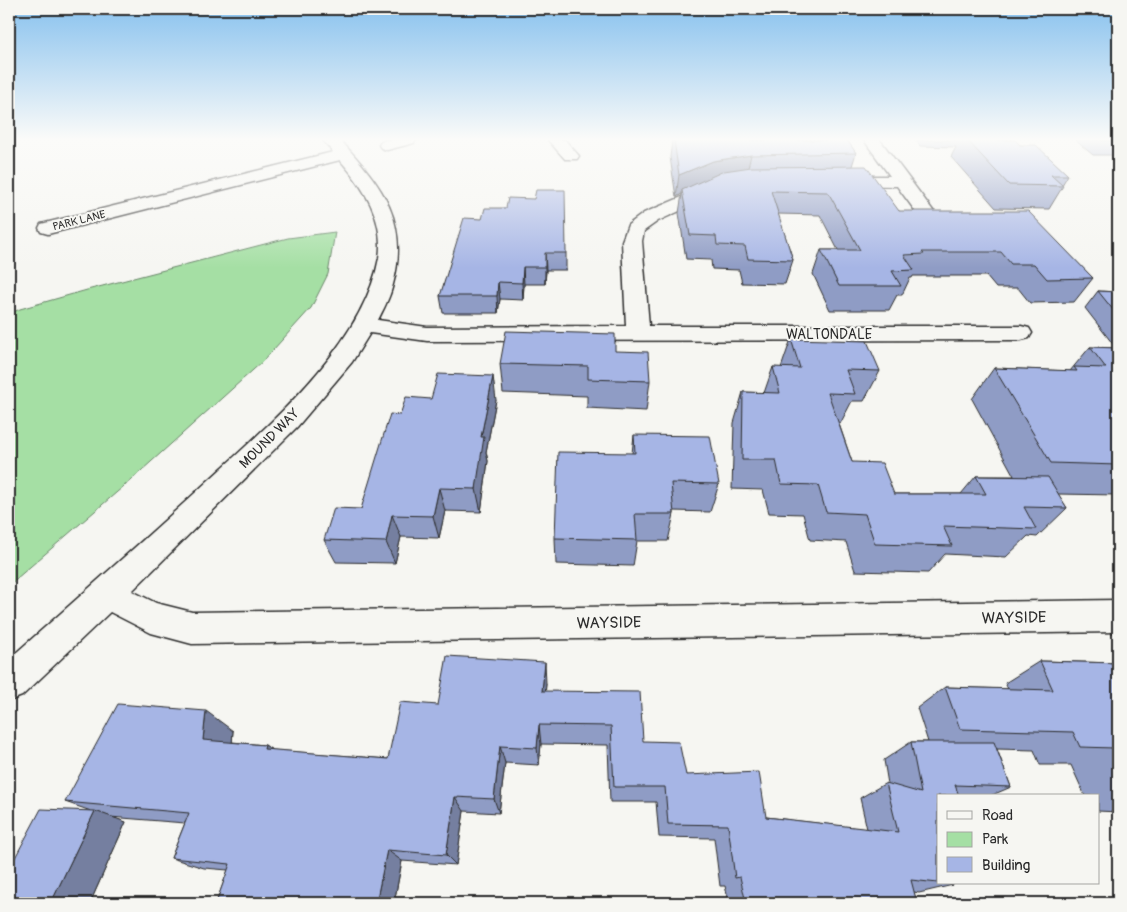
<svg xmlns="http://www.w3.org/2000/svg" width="1127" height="912" viewBox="0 0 1127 912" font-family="Pangolin,sans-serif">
  <rect width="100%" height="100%" fill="#f6f6f2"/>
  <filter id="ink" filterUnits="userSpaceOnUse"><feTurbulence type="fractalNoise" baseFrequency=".02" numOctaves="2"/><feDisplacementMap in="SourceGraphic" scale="10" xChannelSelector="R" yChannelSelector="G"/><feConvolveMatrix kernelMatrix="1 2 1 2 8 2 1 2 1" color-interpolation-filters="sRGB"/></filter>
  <g filter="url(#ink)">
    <path fill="#a5dfa4" stroke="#688568" d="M335 232 328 274 311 308 263 361 131 480 9 585V314L20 309 87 290 288 238Z"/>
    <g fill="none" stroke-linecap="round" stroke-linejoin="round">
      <g stroke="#2b2b2b" stroke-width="3">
        <path id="minor" d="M323 140H340C383 186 411 223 392 288 389 299 383 310 378 320L427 327 626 326 622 241 628 225 644 213 715 183 721 184 724 188 721 192 658 221 644 231 642 241 649 326H1021L1029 328 1032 333 1029 338 1021 340 427 341 370 333 352 362 297 427 132 591 156 603 192 612 1118 600V632L192 644 151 633 110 612 22 696 9 701V659C71 604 134 549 195 493 260 432 362 350 379 258 385 220 364 187 340 160L48 234 41 232 39 228 41 224 333 152Z
          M386 140H416L414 143 387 150 381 148 379 145 381 142Z
          M548 140H565L579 156 577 159H565Z
          M864 140H880L934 212 931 216 925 218 919 216 897 186 834 185 831 181 834 177 840 176H890Z"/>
      </g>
      <use href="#minor" fill="#f6f6f2" fill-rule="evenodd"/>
    </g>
    <path fill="#8f9cc5" stroke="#2b2b2b" d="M672 140H847L856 153 852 166 899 211 1093 278 1074 302 1030 303 1018 288H996L986 276H913L912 278H910L902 295H897L889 310H830L813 274 821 250H838L820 215 778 214 793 260 785 284 742 283 739 270 712 269 711 260 686 259 679 213 682 194 676 197 670 157Z
      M916 140H1015L1020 145 1068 175 1062 185 1063 186 1049 209 996 208 951 157 956 147 920 146Z
      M1075 140H1118V155H1093Z
      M482 219 566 253V270H546L545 284H524L523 300 500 299 498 313H443L440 296Z
      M1098 291 1118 292V495L1058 494 1067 508 1037 537 1028 536 1006 557 945 554 928 573 855 571 846 542 810 540 803 514 769 513 763 490 732 489 734 423 743 392 764 393 773 367 781 368 791 339 880 371 864 401H852L840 424H839L852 462 894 494H961L976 476H1014L972 399 994 368 1070 371 1090 347 1116 348 1085 308Z
      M615 351 650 381 646 411 587 408V396L503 393 500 364Z
      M431 399 496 400 486 452 488 461 481 512 445 511 439 538 401 537 395 563 336 562 324 540 361 509 400 415Z
      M634 435 719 484 710 512 674 511V514L668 541H637L633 566 556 564 555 538 632 453Z
      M1040 661 1118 663V812L1098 811V796H1085L1071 765H1040L1034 750 997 749 1011 787 990 796H938V883L953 885 919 893 914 892 917 903H729L725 886H720L714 838 659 837 656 802H610L608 745 541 744 539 765 505 763 499 813 464 811 456 865 402 861 394 903H216L228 870 204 868 171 858 185 823 110 817 126 822 90 903H9L91 811 65 802 233 731 232 742 265 745 272 750 388 759 438 705 546 684 545 691 643 741 686 775 766 817 867 829 860 798 886 783 888 784 884 760 911 742H928L917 708 945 687 1008 689 1005 683Z"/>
    <path fill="#747fa0" stroke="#2b2b2b" d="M751 155 746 176 682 190V194L676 197 679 175 713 161Z
      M545 253 546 270 545 284Z
      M523 267 524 284 523 300 522 283Z
      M498 282 500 299 498 313 497 296Z
      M493 376 496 400 486 452 488 461 481 512 476 489 481 437Z
      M439 488 445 511 439 538 433 516Z
      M392 515 401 537 395 563 386 542Z
      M545 662 546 684 544 712 542 691Z
      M206 711 233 731 231 758 203 740Z
      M539 725 541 744 539 765 537 748Z
      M265 745 288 762 264 749Z
      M500 746 505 763 499 813 494 799Z
      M455 797 464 811 456 865 446 855Z
      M95 811 126 822 90 903H51Z
      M387 850 402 861 394 903H376Z"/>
    <path fill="#a6b5e5" stroke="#2b2b2b" d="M674 140H847L856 153 751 155 713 161 679 175Z
      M967 140H1015L1020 145H1036L1068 175H1051L1063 186 1009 185Z
      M1101 140H1118V141H1102Z
      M866 166 899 211H1028L1093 278 1047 279 1034 264H1011L1001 252H922L924 254 904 255 914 270 892 271 901 286H839L821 250H860L828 192 771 191 793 260 748 259 745 246 717 245 716 236 690 235 682 190 724 171 751 167Z
      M536 190H565L566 253H545V267H523L522 283 498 282 497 296H440L464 218 482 219 485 208H506L508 198 534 199Z
      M1098 291 1118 292V316Z
      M506 331 615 334V351L648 352 650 381 588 379V366L500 364Z
      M791 339 867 341 880 371 846 370 855 394 828 393 852 462 882 463 894 494H986L976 476 1048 477 1067 508 1024 507 1036 529 943 526 952 546 875 544 865 514 826 512 818 485 781 484 776 460H742L743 392 780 393 773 367 800 368Z
      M1090 347 1118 348V465L1051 463 994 368 1077 371 1074 367 1106 368Z
      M438 374 493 376 481 437H484L476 489 439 488 433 516 392 515 386 542 324 540 334 508 361 509 390 414 400 415 406 397 431 399Z
      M634 435 710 436 719 484 671 483 674 514H635L637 540 555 538 558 452 635 453Z
      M447 656 545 662 542 691 640 692 643 741 679 742 686 775 759 772 766 817 898 832 886 783 921 793 911 742H994L1011 787 955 785 959 796H938V883L911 880 917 903H746L740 877 735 878 728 825 668 824 665 787H614L611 726 539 725 537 748 500 746 494 799 455 797 446 855 387 850 376 903H216L230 864 171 858 189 813 65 802 118 704 206 711 203 740 265 745 264 749 388 759 400 702 438 705Z
      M1040 661 1118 663V756L1114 748 1080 747 1073 732 960 729 945 687 1053 690Z
      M41 809 95 811 51 903H9V869Z
      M939 883H952L953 885Z"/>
  </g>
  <linearGradient id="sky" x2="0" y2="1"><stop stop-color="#87c1ee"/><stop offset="0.52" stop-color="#fbfbf9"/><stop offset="1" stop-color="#fbfbf9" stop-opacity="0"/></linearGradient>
  <rect width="1127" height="268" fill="url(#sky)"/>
  <g text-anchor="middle" stroke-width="4" stroke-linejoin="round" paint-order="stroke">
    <g font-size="11" fill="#2b2b2b" stroke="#f6f6f2">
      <text transform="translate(79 220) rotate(-14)" y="4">PARK LANE</text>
    </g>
    <g font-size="14" fill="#2b2b2b" stroke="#f6f6f2">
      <text x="829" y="339">WALTONDALE</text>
      <text transform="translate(269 438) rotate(-45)" y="5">MOUND WAY</text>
    </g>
    <g font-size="16" fill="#2b2b2b" stroke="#f6f6f2">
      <text transform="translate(1014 617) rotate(-1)" y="6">WAYSIDE</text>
      <text transform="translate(609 622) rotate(-1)" y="6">WAYSIDE</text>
    </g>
  </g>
  <rect width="1127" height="912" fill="none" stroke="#f6f6f2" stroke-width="30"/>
  <rect x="15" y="15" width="1097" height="882" fill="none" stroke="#2b2b2b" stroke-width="2" filter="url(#ink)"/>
  <rect x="937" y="794" width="162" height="90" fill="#f6f6f2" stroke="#a5a5a2"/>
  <rect x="947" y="811" width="25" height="8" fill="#f6f6f2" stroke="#a5a5a2"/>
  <text x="982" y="820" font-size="15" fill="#2b2b2b">Road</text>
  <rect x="947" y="832" width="25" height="15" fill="#a5dfa4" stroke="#a5a5a2"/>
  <text x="982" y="844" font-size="15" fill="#2b2b2b">Park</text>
  <rect x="947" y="857" width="25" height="15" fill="#a6b5e5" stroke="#a5a5a2"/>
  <text x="982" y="870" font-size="15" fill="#2b2b2b">Building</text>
</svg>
